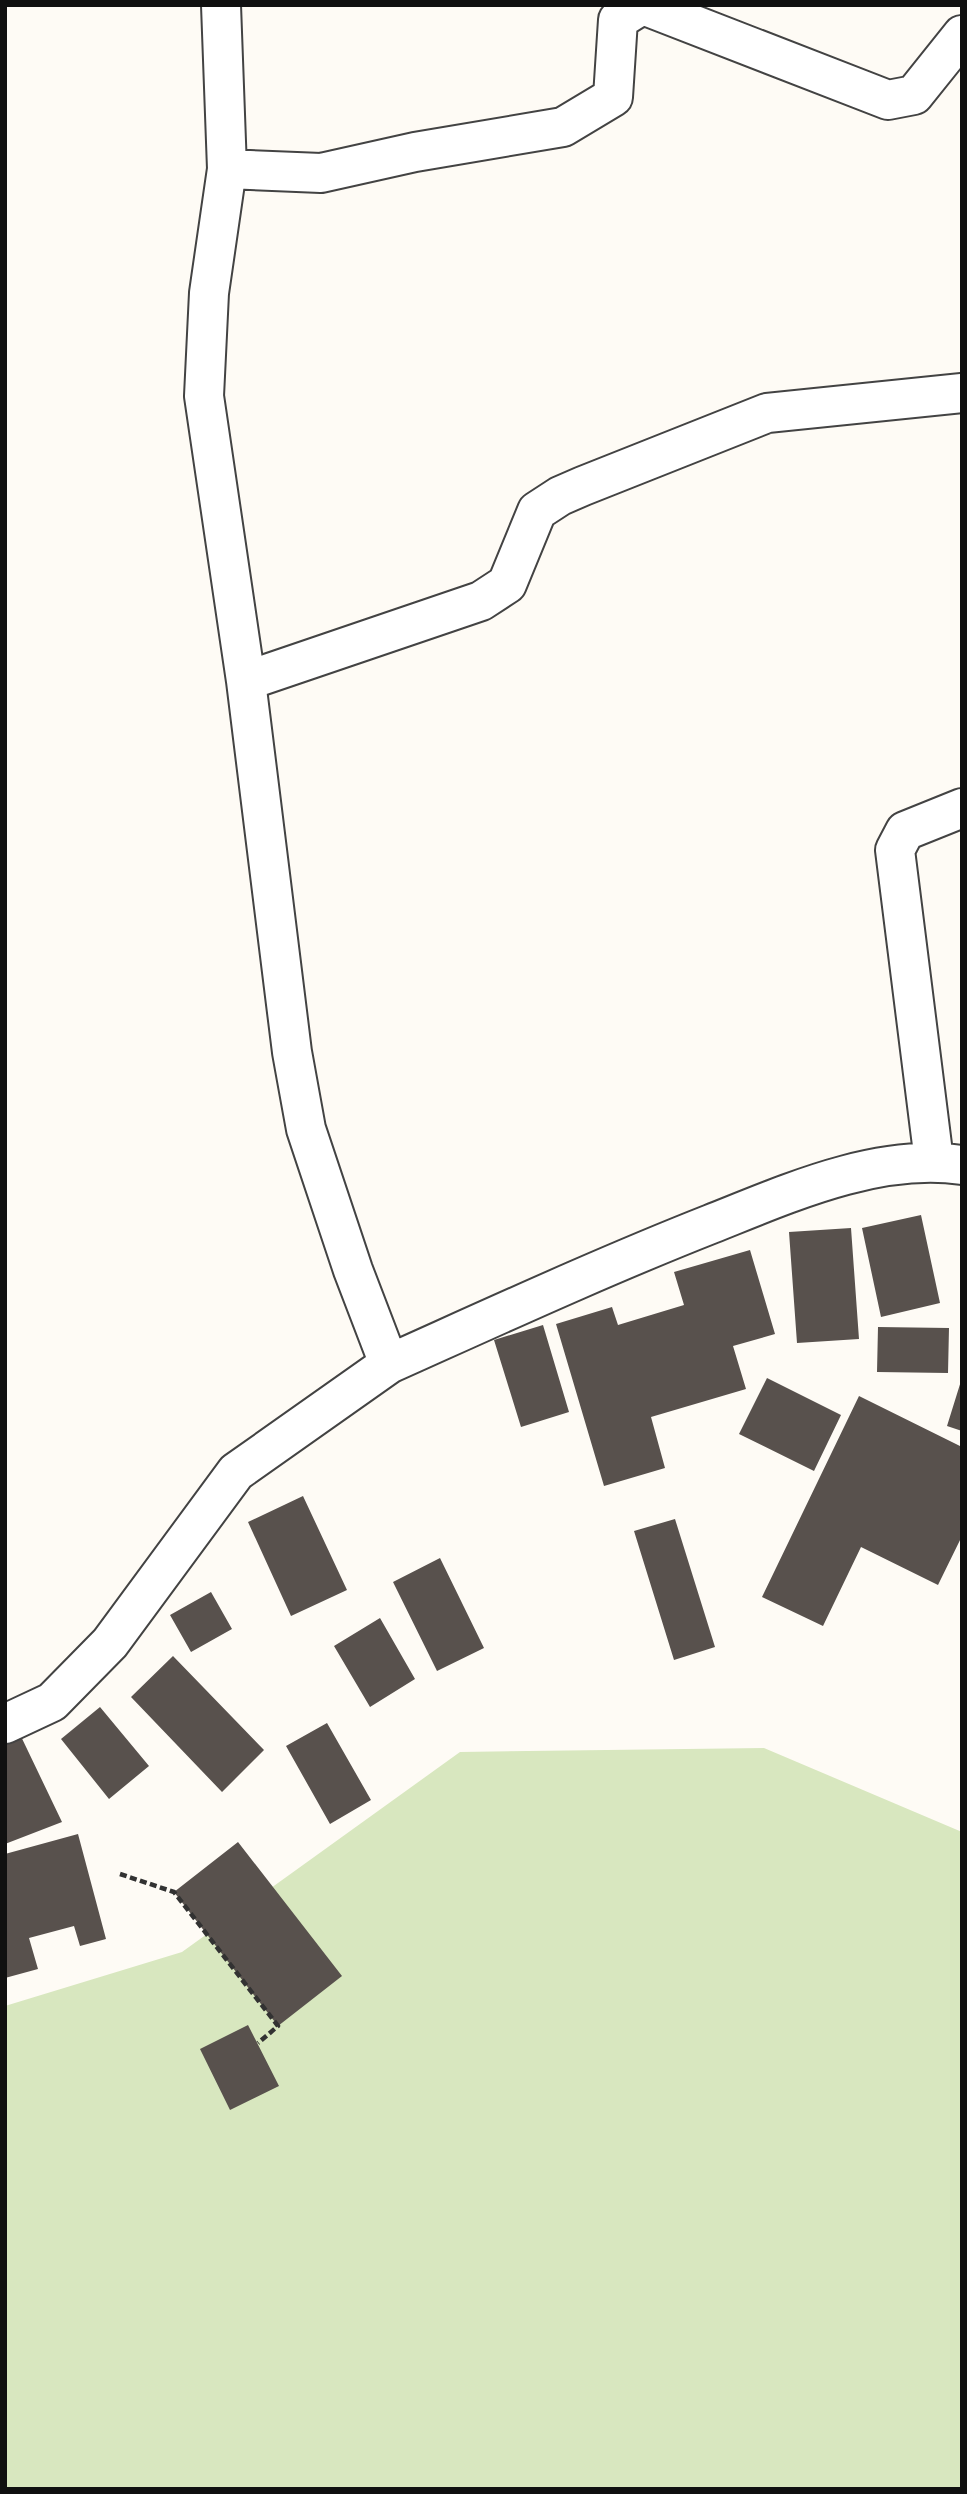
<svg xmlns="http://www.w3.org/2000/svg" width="967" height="2494" viewBox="0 0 967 2494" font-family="'Crimson Pro',serif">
  <rect width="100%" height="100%" fill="#fefbf5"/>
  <path fill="#d8e7bf" d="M764 1748 962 1832V2489H5V2006L182 1952 460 1752Z"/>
  <path fill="#58514d" d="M921 1215 940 1303 881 1317 862 1228Z
    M851 1228 859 1339 797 1343 789 1232Z
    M750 1250 775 1334 733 1346 746 1389 651 1417 665 1468 604 1486 556 1324 612 1307 618 1325 684 1305 674 1272Z
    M543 1325 569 1412 521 1427 494 1340Z
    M878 1327 949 1328 948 1373 877 1372Z
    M767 1378 841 1415 814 1471 739 1434Z
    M961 1381H962V1431L947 1426Z
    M859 1396 962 1447V1536L938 1585 861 1547 823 1626 762 1597Z
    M303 1496 347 1590 291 1616 248 1522Z
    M675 1519 715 1647 674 1660 634 1531Z
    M440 1558 484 1648 437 1671 393 1582Z
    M211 1592 232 1629 191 1652 170 1615Z
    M380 1618 415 1679 370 1707 334 1646Z
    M173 1656 264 1750 222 1792 131 1697Z
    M100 1707 149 1766 109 1799 61 1739Z
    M327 1723 371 1800 330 1824 286 1746Z
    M16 1726 62 1822 5 1844V1732Z
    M78 1834 106 1939 80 1946 74 1926 29 1938 38 1969 5 1978V1854Z
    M238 1842 342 1976 278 2026 174 1892Z
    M248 2025 279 2086 230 2110 200 2049Z"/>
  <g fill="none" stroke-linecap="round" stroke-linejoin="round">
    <g stroke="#434343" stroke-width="42">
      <path id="minor" d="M643 5 888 100 914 95 962 35
        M227 169 321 173 415 152 563 127 613 97 618 20 642 5
        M246 681 481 601 507 584 537 511 560 496 583 486 767 413 962 393
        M934 1161 895 850 905 831 962 808
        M389 1364C496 1316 602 1267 711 1224 789 1193 877 1153 962 1165
        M5 1724 52 1702 110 1643 236 1472 389 1364 353 1270 306 1129 292 1052 246 681 204 396 209 293 227 169 221 5"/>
    </g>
    <path stroke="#323232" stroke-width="4.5" stroke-dasharray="7 3.5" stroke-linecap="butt" d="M120 1874 174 1892 278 2026 258 2043"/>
    <use href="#minor" stroke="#fff" stroke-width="38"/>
  </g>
  <rect width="967" height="2494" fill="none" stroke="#101010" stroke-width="14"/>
</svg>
